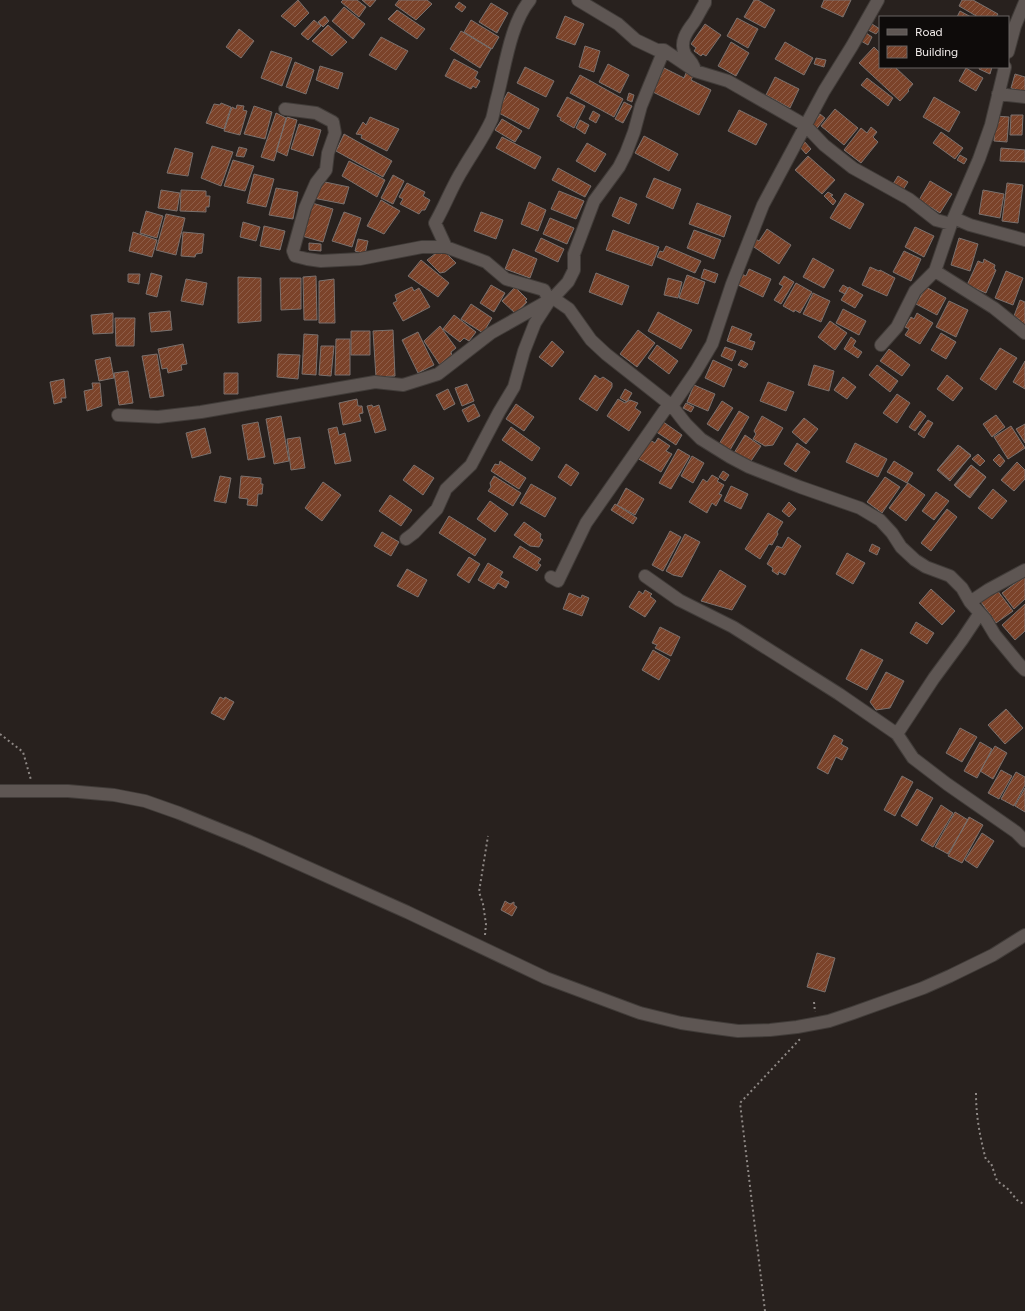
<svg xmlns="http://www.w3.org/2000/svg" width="1025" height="1311" viewBox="0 0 1025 1311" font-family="Figtree,sans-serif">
  <defs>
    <pattern id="building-hatch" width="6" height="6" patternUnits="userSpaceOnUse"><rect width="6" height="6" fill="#7b432a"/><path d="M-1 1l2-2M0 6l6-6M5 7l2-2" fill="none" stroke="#8e5e49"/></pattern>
  </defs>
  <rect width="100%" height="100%" fill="#28211e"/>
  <path fill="url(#building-hatch)" stroke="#7a716e" d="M298 0 309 13 295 27 281 16Z
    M343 0H357L366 7 359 17 341 2Z
    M362 0H376L370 7Z
    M399 0H427L432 4 416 20 395 5Z
    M754 0H758L775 10 765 28 744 17Z
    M824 0H851L843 17 821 7Z
    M962 0H973L998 14 996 17H978L959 6Z
    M459 2 466 7 462 12 455 7Z
    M491 3 508 13 497 33 479 22Z
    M344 7 365 24 353 39 332 21Z
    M397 10 425 29 417 39 388 19Z
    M960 11 971 17H957Z
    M325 16 329 21 323 27 318 22Z
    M565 16 584 24 575 45 556 38Z
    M737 18 758 29 748 48 727 36Z
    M314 20 321 26 308 40 301 34Z
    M471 20 499 37 492 49 464 32Z
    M705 24 721 35 706 56 703 54 701 56 694 51 696 48 691 44Z
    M872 24 880 29 876 34 868 30Z
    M328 25 347 42 332 56 312 41Z
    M239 29 254 41 241 58 226 47Z
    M461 31 491 49 480 68 450 49Z
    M866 33 872 37 868 45 861 41Z
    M381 37 408 51 396 70 369 55Z
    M731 42 749 53 736 76 718 66Z
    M785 42 813 58 804 75 775 59Z
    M585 46 600 51 594 72 579 67Z
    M874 47 880 53V67H895L913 84 908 90 909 91 900 101 859 63Z
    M271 51 292 58 282 86 261 78Z
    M816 58 826 60 824 67 814 64Z
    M454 59 478 72 475 78 480 81 476 88 473 86 471 89 445 76Z
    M295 62 314 70 306 94 286 87Z
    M608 64 629 75 620 93 599 82Z
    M320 66 343 73 338 89 316 80Z
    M525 67 554 81 546 97 517 83Z
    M980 67H992L990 74 979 69Z
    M664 68 684 78 686 73 693 76 691 80 711 90 699 115 653 92Z
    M966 68 983 78 976 91 959 81Z
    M1015 74 1025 77V93L1011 88Z
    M580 75 623 99 614 117 570 93Z
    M775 77 799 89 790 108 766 95Z
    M867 78 893 98 888 106 861 85Z
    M508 92 539 109 529 129 497 112Z
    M629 93 634 95 632 102 627 100Z
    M567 97 585 106 574 128 560 120 561 118 557 116Z
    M934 97 960 112 949 132 923 117Z
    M624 102 632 106 623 123 615 119Z
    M221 103 231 107 224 129 206 123 214 104 220 105Z
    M237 105 244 106 243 110 247 111 240 135 224 131 232 107 236 109Z
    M254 106 272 112 265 139 244 134Z
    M835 109 858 128 844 145 821 126Z
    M739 110 767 124 756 145 728 131Z
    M593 111 600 115 596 123 589 119Z
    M276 113 286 118 274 161 261 157Z
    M820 114 825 118 815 131 810 127Z
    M1011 115H1023L1022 135H1010Z
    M995 116 1009 117 1007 142 994 141Z
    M287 117 297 120 287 156 276 151Z
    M370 117 399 129 387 151 361 138 362 135 356 134 363 122 366 125Z
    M502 119 522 131 515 142 495 130Z
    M580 120 589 125 585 134 576 128Z
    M299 124 321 130 313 156 291 149Z
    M871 127 877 132 873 137 878 142 861 163 844 150 861 128 867 133Z
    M941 132 963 148 955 159 933 143Z
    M344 134 392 161 383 177 336 151Z
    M644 136 678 154 669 171 635 153Z
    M502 137 541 157 535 169 496 148Z
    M804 141 811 149 806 154 799 146Z
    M587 143 606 154 595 172 576 161Z
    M212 146 233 152 221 186 201 178Z
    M239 147 247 149 244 157 236 156Z
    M175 148 193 153 188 176 167 173Z
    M1001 148 1025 150V162L1000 161Z
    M960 155 967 159 964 164 957 160Z
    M808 156 835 180 822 194 795 170Z
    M233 160 254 166 245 191 224 186Z
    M349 161 385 180 377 197 342 176Z
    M558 168 591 186 585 197 552 180Z
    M254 174 274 179 266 207 247 203Z
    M393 175 404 181 393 204 381 198Z
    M898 176 908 182 903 190 893 184Z
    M654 178 681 189 673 209 646 197Z
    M320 181 349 187 344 204 313 198Z
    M930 181 952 194 940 213 919 200Z
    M407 183 425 192 423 196 430 200 425 210H422L419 214 400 204 403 199 399 197Z
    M1007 183 1023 185 1018 223 1002 221Z
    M276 188 298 192 293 219 269 215Z
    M161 190 180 193 177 211 158 208Z
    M181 190 206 191V196H210L209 207H206V212L180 211Z
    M983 190 1004 194 1000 218 979 214Z
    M559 191 584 201 576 219 551 209Z
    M828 192 833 195 831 196 836 201 833 205 824 196Z
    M845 193 864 204 850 229 830 218Z
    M620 197 637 204 629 224 612 216Z
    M381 200 400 211 384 234 367 226Z
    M529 202 546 210 538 231 521 224Z
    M312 203 333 209 323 242 302 236Z
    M697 203 731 216 724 237 689 224Z
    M146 211 163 216 157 238 140 233Z
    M344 212 361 218 352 247 332 241Z
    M481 212 503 220 496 239 474 231Z
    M166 214 185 218 176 255 156 250Z
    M550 218 574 228 567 244 543 234Z
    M243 222 260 227 256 241 240 237Z
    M264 226 285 231 280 250 260 246Z
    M915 227 934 236 924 257 905 247Z
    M767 229 791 245 779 264 748 243 752 237 759 241Z
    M613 230 659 247 652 266 606 250Z
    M694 230 721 240 714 259 687 248Z
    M133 232 157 240 152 257 129 251Z
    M183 232 204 234 202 253 196 254 195 257 181 256Z
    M541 238 564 249 558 262 535 251Z
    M959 238 978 244 970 271 951 265Z
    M358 239 368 241 365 254 355 251Z
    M309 243 321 244V251L309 250Z
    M666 246 701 261 695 273 657 257 660 251 663 252Z
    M513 249 537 259 530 278 505 269Z
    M440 250H443L456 263 445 272 440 273 427 260Z
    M904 251 921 259 911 281 893 272Z
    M813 258 834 270 824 288 803 277Z
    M984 259 995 265 994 269 996 270 986 293 967 285 978 261 983 263Z
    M421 260 449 283 438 297 408 276Z
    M870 267 879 271 880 270 895 278 887 296 862 285Z
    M704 269 718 274 715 283 701 278Z
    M749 269 771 279 763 297 734 283 739 273 746 276Z
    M1006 271 1023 278 1013 305 995 298Z
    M151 273 162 276 157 297 146 294Z
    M596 273 629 286 622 305 589 292Z
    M128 274H140L139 284 128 282Z
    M687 275 705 282 698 304 679 298Z
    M316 276 317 320H304L303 277Z
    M784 276 794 282 781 304 774 300 783 286 779 284Z
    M238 277 261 278V321L238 323Z
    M280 278H301V309L281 310Z
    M668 278 682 282 678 298 664 295Z
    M186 279 207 283 203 305 181 301Z
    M334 279 335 323H319V281Z
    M796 283 812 292 800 313 795 310 794 312 783 306Z
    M491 285 505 293 494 312 480 303Z
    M843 285 848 288 845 294 839 291Z
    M412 287 414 291 419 288 430 307 403 321 393 303 397 301 395 295Z
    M515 287 527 299 525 301 527 302 516 314 502 301Z
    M849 287 863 295 855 308 841 300Z
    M926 287 946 298 937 315 916 304Z
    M813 293 830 301 821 322 803 314Z
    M1020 300 1025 302V325L1018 322 1019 319 1014 316Z
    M949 301 968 310 956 337 936 327Z
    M471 304 492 318 483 333 461 319Z
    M843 309 866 321 859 335 836 323Z
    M170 311 172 330 151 332 149 313Z
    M658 312 692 330 681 349 648 331Z
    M113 313V333L93 334 91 315Z
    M917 313 933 323 920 344 905 335 909 329 905 327 911 317 914 319Z
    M454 315 476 332 469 341 464 338 460 342 443 329Z
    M115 318H135L134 346H116Z
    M830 321 847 333 835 350 818 337Z
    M440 326 456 348 451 352 452 356 440 365 424 341Z
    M732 326 752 334 749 340 755 342 752 350 727 341Z
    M393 330 395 376 376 377 373 331Z
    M638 330 655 343 637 367 620 354Z
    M351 331H370V355H351Z
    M418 332 434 365 418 373 402 340Z
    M941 333 956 342 946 359 931 350Z
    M304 334 318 335 316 375 302 374Z
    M851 337 856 341 853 346 862 352 858 358 844 349Z
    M336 339H350V375H335Z
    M552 341 564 352 552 367 539 357Z
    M183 344 187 364 181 365 182 370 168 373 167 368 162 369 158 349Z
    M657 345 678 361 669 374 648 358Z
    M321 346H334L331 376 319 375Z
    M725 347 736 351 732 361 721 356Z
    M1000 348 1017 358 996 390 980 379Z
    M889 349 910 365 902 376 880 361Z
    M157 354 164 396 150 398 142 356Z
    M278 354 300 355 298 379 277 377Z
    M110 357 114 378 99 381 95 360Z
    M713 360 732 369 724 387 705 378Z
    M741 360 748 364 745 368 738 365Z
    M1025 361V389L1013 382Z
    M814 365 834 371 829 391 808 385Z
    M877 365 898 381 890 392 869 375Z
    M128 371 133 403 119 405 114 373Z
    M224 373H238V394H224Z
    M595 375 600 379 603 377 612 383V387L597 411 579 399Z
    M947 375 963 388 953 401 937 389Z
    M843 377 856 387 847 399 834 390Z
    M64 379 66 398H61L62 402 54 404 50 382Z
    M768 382 794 392 786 411 760 401Z
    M92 383H100L102 406 87 411 84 391 93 389Z
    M467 384 474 401 462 406 455 388Z
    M694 385 715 394 708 411 687 402Z
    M448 389 455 404 444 410 436 395Z
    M625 389 632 393 627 402 620 398Z
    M897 394 910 403 897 423 883 413Z
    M357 399 358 406H362L363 413 359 414 361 421 343 425 339 403Z
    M618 399 625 403 630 400 638 403 635 408 641 412 629 431 607 416Z
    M722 401 733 408 718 431 707 424Z
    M686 403 694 407 691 412 683 408Z
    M474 404 480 416 468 422 462 410Z
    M516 404 534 417 524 431 506 419Z
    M372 405 373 407 379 405 386 430 375 433 367 406Z
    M739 411 749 417 730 450 719 444Z
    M920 411 926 416 915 431 909 427Z
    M996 415 1005 427 992 437 983 424Z
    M281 416 289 461 274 464 266 419Z
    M762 416 783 428 773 445 765 446 753 439 756 434 754 431Z
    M804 418 818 429 806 444 792 432Z
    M928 420 933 423 924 438 918 434Z
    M662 421 682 435 676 445 655 431Z
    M258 422 265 457 248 460 242 425Z
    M1025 424V443L1016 429Z
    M1011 426 1025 448 1008 459 994 437Z
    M337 427 339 435 345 433 351 461 335 464 328 429Z
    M511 427 540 448 532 461 502 440Z
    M205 428 211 453 192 458 186 433Z
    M745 435 761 446 749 464 734 453Z
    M300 437 305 468 291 470 287 439Z
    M658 438 670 446 666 451 672 454 661 472 637 458 648 439 655 443Z
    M797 443 810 452 796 472 784 464Z
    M855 443 887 459 878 477 846 462Z
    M958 445 971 455 950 481 937 470Z
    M960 446 971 456 949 479 938 469Z
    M678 449 690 456 671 489 659 483Z
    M978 454 985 461 980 466 972 459Z
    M999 454 1005 461 1000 467 993 460Z
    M692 456 704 463 693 483 681 476Z
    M500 461 526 478 519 489 491 471 495 464 499 465Z
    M894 461 913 473 907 483 887 472Z
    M1017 462 1025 470V479L1014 491 1001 480Z
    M566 464 579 473 571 486 558 477Z
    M414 465 434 478 423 495 403 480Z
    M971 465 986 477 970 498 955 486Z
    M971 465 986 477 969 497 954 485Z
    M723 471 729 475 725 481 719 477Z
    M712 475 719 479 717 481 724 485 719 494 722 495 716 506 712 503 707 513 689 502 703 479 707 482Z
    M220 476 231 478 226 503 214 501Z
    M241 476 261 478V484H263L262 494H258L257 506 247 505 248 499 239 498Z
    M494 476 521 493 513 506 488 491 491 487 490 483Z
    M885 477 900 487 882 513 867 502Z
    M323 482 341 495 322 521 305 508Z
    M908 483 925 495 906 521 889 508Z
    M531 484 556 498 545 517 520 503Z
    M731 486 748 494 741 509 724 501Z
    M626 488 644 499 635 515 617 505Z
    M993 489 1007 501 992 519 978 508Z
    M936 492 949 501 934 520 922 511Z
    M390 495 412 510 401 526 379 511Z
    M490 501 508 514 495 532 477 519Z
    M789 502 796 509 789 517 782 511Z
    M615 504 637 518 633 524 611 510Z
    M947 509 957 517 931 551 921 543Z
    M768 513 783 522 777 532 778 534 772 545 769 544 760 559 745 549Z
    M449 516 486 539 475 556 439 533Z
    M524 522 541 534 540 538 543 540 539 547 530 546 514 535Z
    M670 531 681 537 663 571 652 565Z
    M382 532 399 542 391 556 374 546Z
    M685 534 700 542 682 577 673 575 666 571Z
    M788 537 801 546 785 575 779 572 778 575 772 571 773 568 767 564 777 546 782 548Z
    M872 544 880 548 877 555 869 551Z
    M520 546 541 559 538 563 541 565 537 571 513 557Z
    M847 553 865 563 853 584 836 574Z
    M469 557 480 564 469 583 457 575Z
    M488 563 503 572 500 577 509 582 506 588 498 583 494 589 478 580Z
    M407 569 427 580 418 597 397 586Z
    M720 570 746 586 732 610 701 601Z
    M1025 576V599L1014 609 1002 593Z
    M931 589 955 611 942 625 919 603Z
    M645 590 652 594 650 596 656 601 645 617 629 607 639 591 643 594Z
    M997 590 1013 611 996 623 981 602Z
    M569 593 581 598 582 595 589 598 582 616 563 609Z
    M1025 604V631L1015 640 1002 625Z
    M916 622 934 633 927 644 910 633Z
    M660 627 680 637 671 656 655 648 657 645 652 643Z
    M861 649 883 660 867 690 846 679Z
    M653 650 670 660 659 680 642 670Z
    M886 672 904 681 890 708 876 710 870 702Z
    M220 697 224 699 225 697 234 702 224 720 211 713Z
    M1006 709 1023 728 1005 744 988 725Z
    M960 728 977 737 962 762 946 753Z
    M834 735 843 740 841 744 848 748 842 760 836 757 828 774 817 768Z
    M980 742 992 749 977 778 964 771Z
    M995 746 1007 753 993 779 980 771Z
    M1001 770 1012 776 999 799 988 793Z
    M1016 772 1025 777V785L1014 806 1001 799Z
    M902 776 913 782 895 816 884 810Z
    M1025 788V812L1015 806Z
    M917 789 933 798 917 826 901 816Z
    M941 805 953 813 933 847 921 840Z
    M955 812 968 820 948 854 935 847Z
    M969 817 983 825 962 863 948 856Z
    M982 833 994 841 977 868 965 860Z
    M505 901 510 904 514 902V905L517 907 512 916 501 910Z
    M817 953 835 958 825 992 807 987Z"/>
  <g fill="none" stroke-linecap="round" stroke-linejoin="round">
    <g stroke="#413c39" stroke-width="14">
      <path id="minor" d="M578 0 618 24 636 40 657 50H664L695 71 728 81 805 125 824 145 853 168 909 199 936 220 951 224
        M1008 52 1015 26 1025 2
        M694 67C691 60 688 59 685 54 679 42 687 31 694 22 698 16 701 9 705 3V0
        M998 94 1025 97
        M285 109 316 113 333 122 335 133 328 153 326 170 316 183 305 208 293 251 295 256 307 259 321 261 360 259 422 247H446L486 262 506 279 544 290 549 300 553 298 569 309 591 340 606 354 672 406 686 424 701 439 730 457 749 467 800 487 860 508 880 520 892 533 901 547 915 560 926 567 950 576 962 588 970 602 986 620 995 635 1019 664 1025 670
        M954 218 970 225 1025 240
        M446 247 435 223C445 206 452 186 463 169 473 152 484 137 492 119 494 112 495 105 497 98 505 68 510 24 530 0
        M935 271 994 308 1025 333
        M881 345 897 327 915 291 935 271 951 224 979 159 991 125 1005 67
        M672 406 696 371 712 344 732 284 763 205 824 91 852 46 878 0
        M118 415 158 417 201 412 375 382 403 385 438 374 491 333 553 298 568 282 574 270V254L594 201 619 167 626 153 634 132 641 106 664 50
        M406 539 414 533 437 509 446 489 471 465 499 412 514 387 524 351 535 323 548 303
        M645 576 679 600 733 627 839 694 897 734 934 678 962 640 980 613
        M551 577 558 581 586 523 669 404
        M970 602 988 590 1025 570
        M897 734 913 758 947 784 1016 832 1025 841
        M0 791H68L114 795 145 801 179 813 248 841 407 912 546 978 640 1013 681 1023 708 1027 738 1031 770 1030 797 1027 829 1021 853 1013 923 988 950 976 993 955 1025 935"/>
    </g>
    <path stroke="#8e8885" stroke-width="2" stroke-dasharray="2 3" stroke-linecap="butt" d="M0 734 23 752 31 780
      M485 935 486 924 483 904 479 892 488 836
      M814 1002 815 1012
      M976 1093C976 1117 980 1137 986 1160L991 1163 997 1181 1007 1188 1017 1200 1025 1205
      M765 1311 740 1103 801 1038"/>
    <use href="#minor" stroke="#5e5653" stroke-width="12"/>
  </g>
  <rect x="879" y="16" width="130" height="52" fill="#0e0b0a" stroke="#686463"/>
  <rect x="887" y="29" width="20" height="6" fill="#5e5653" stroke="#686463"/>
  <text x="915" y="36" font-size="12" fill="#efeae8">Road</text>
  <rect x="887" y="46" width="20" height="12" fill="url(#building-hatch)" stroke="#686463"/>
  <text x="915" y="56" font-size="12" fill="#efeae8">Building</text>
</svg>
